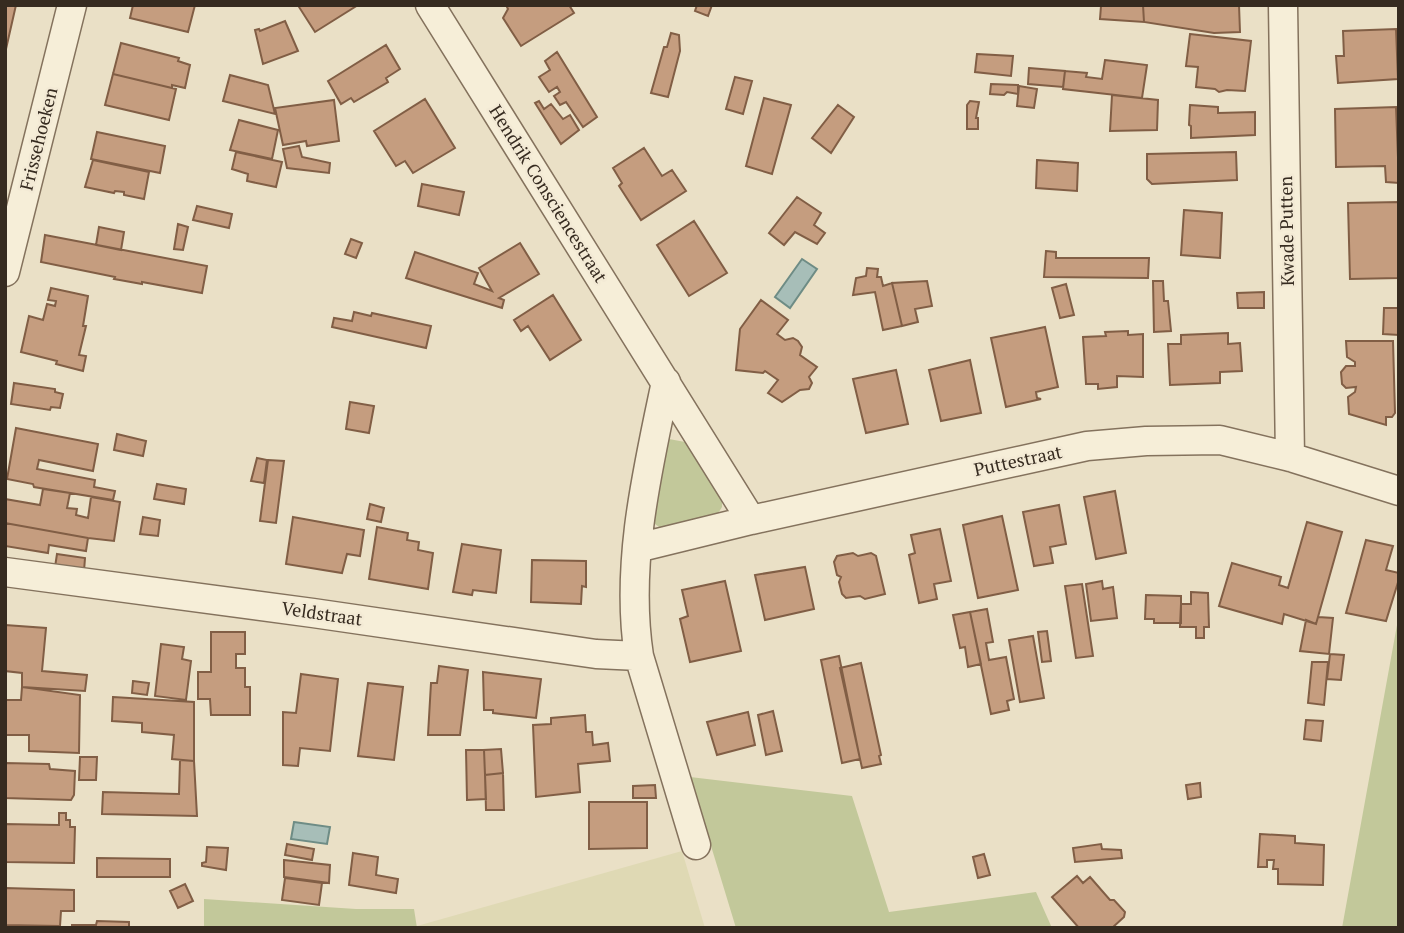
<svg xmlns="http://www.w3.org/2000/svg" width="1404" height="933" viewBox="0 0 1404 933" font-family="'PT Serif',serif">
  <rect width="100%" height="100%" fill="#eae0c6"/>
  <path fill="#dfd9b4" d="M682 851 705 928H417V926Z"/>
  <path fill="#c2c89a" d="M669 439 685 442 722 497V507L717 515 662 529 655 524 651 515 664 447Z
    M1399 614V928H1342Z
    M690 777 852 796 889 912 1036 892 1052 928H736Z
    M204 899 356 909H414L417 928H204Z"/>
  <path fill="#a7beb8" stroke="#6e8c85" stroke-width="2" d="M802 259 817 269 790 308 775 297Z
    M294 822 330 827 327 844 291 839Z"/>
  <path fill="#c59d7f" stroke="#815e45" stroke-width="2" d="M5 5H16L6 49H5Z
    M133 5H195L188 32 130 18Z
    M301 5H358L315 32 299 7Z
    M506 5H569L574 13 521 46 503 18 508 9Z
    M697 5H712L708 16 695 11Z
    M1115 5H1143L1144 22 1100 19 1101 6Z
    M1143 5H1239L1240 32 1214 33 1144 22Z
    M285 21 298 51 263 64 255 30 259 29 260 31Z
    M1396 29 1398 79 1338 83 1336 56H1344L1343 31Z
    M671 33 679 35 680 51 668 97 651 93 664 47H667Z
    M1190 34 1251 41 1245 91 1227 90 1219 92 1215 89 1196 87 1198 67 1186 66Z
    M121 43 179 58 178 61 190 65 185 88 172 85V88L113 74Z
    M386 45 400 69 386 78 388 82 354 102 351 98 341 104 328 81Z
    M557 52 597 117 583 127 566 102 560 105 554 96 560 92 557 87 549 92 539 77 550 70 545 61Z
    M977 54 1013 56 1011 76 975 72Z
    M1105 60 1147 65 1142 98 1063 89 1065 71 1087 73 1086 77 1102 79Z
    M1029 68 1065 71 1063 87 1028 84Z
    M113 74 176 89 169 120 105 105Z
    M230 75 268 85 275 114 223 101Z
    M735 77 752 81 743 114 726 109Z
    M991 84 1018 85V94L1007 92 1004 95 990 94Z
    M1019 86 1037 89 1034 108 1017 106Z
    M1112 95 1158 100 1157 130 1110 131Z
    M764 98 791 105 772 174 746 166Z
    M425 99 455 148 413 173 405 161 396 166 374 131Z
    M334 100 339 141 307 146 306 141 283 145 275 108Z
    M539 101 544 109 551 104 563 119 570 115 579 130 561 144 535 103Z
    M970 101 979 102 976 118H978V129H967V105Z
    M838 105 854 117 831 153 812 138Z
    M1190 105 1218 107V113L1255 112V135L1191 138V126L1189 125Z
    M1396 107 1399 183 1386 182 1385 166 1336 167 1335 109Z
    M239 120 278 130 272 159 230 150Z
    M97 132 165 146 160 173 91 159Z
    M299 146 302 157 330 163 329 173 287 168 283 149Z
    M644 148 662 176 672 170 686 191 641 220 619 186 622 183 613 168Z
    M236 152 282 162 276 187 247 181 248 174 232 169Z
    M1236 152 1237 180 1152 184 1147 179V154Z
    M93 160 149 172 144 199 124 195V192L115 191 114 193 85 187Z
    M1037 160 1078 163 1077 191 1036 188Z
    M422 184 464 192 459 215 418 206Z
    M797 197 821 213 814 225 825 233 817 244 795 232 784 245 769 233Z
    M1399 202V278L1350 279 1348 203Z
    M197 206 232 214 229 228 193 220Z
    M1184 210 1222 213 1220 258 1181 255Z
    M694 221 727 273 689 296 657 245Z
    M178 224 188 227 183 250 174 249Z
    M99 227 124 232 121 250 96 245Z
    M45 235 207 266 202 293 142 282V284L114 279 115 277 41 262Z
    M351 239 362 243 356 258 345 254Z
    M520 243 539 274 499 298 504 300 502 308 406 278 415 252 478 273 474 284 492 291 479 268Z
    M1046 251 1056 252V258H1149L1148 278 1044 277Z
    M867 268 878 269 877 277H881L883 286 892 283 902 326 883 330 875 292 853 295 856 278 866 276Z
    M927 281 932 306 915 309 918 322 902 326 892 283Z
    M1153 281H1163L1164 301H1168L1171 331 1154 332Z
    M1066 284 1074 315 1060 318 1052 288Z
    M51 288 88 296 83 326H86L79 355 86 356 83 371 56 364 57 361 21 352 29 316 43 320 47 304 55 306 56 301 48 300Z
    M1264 292V308H1238L1237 293Z
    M553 295 581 340 550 360 528 326 521 331 514 320Z
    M761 300 788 320 777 334 785 340 793 338 798 341 802 347 800 355 817 367 809 377 812 383 809 389 800 390 782 402 768 393 778 380 765 371 763 373 736 370 740 329Z
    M1384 308H1399V335L1383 334Z
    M354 312 371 316 372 313 431 326 426 348 332 327 334 318 352 321Z
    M1045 327 1058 387 1036 392 1037 398 1041 399 1006 407 991 338Z
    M1128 331V335L1143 334V377L1117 376V387L1098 389V384H1086L1083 337 1106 336 1105 332Z
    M1228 333V344L1240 343 1242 371 1220 372V383L1170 385 1168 344H1181V335Z
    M1346 341H1393L1395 413 1392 417H1386V425L1349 414 1348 397 1355 392 1356 387 1346 388 1342 384 1341 372 1346 366H1355V362L1347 357Z
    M970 360 981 413 941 421 929 370Z
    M896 370 908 424 866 433 853 379Z
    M14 383 55 389V392L63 394 60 408 51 407 50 410 11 404Z
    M350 402 374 406 369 433 346 429Z
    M16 428 98 444 93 471 39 460 37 469 95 480 94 487 115 491 113 500 34 487 33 484 7 479Z
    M117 434 146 441 143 456 114 450Z
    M257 458 267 460 264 483 251 481Z
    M268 460 284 461 276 523 260 521Z
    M157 484 186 489 184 504 154 499Z
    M43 489 70 493 67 508 77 509 76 515 88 518 91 497 120 502 114 541 88 538 5 523V499L40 505Z
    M1115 491 1126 553 1096 559 1084 497Z
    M370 504 384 508 381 522 367 519Z
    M1059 505 1066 544 1050 547 1053 563 1034 566 1023 512Z
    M1002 516 1018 590 978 598 963 525Z
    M143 517 160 520 158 536 140 534Z
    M293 517 364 530 360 556 347 554 342 573 286 564Z
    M1307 522 1342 532 1316 624 1284 614 1282 624 1219 606 1232 563 1281 577 1279 585 1288 588Z
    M5 523 88 538 86 551 49 545 48 553 5 546Z
    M377 527 408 533 407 540 419 542 418 550 433 553 428 589 369 579Z
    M940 529 951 581 934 584 937 599 919 603 909 555 915 553 911 535Z
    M1366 540 1393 546 1386 570 1399 573V579L1386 621 1346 613Z
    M462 544 501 550 496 593 473 590 472 595 453 592Z
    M853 553 858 556 871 553 876 556 885 594 865 599 860 596 846 598 842 594 839 582 841 577 837 575 834 562 837 556Z
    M57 554 85 558 84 571 55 567Z
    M532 560 586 561V587L582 586 581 604 531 602Z
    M805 567 814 609 765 620 755 575Z
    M725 581 741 651 690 662 680 619 688 616 682 590Z
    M1102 581 1103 589 1113 587 1117 618 1091 621 1086 584Z
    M1082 584 1093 656 1076 658 1065 586Z
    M1191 592 1208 593 1209 627H1204V638H1196V627H1180L1181 604H1191Z
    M1146 595 1181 596V623H1154V619H1145Z
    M987 609 993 642 986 643 989 660 1006 657 1014 699 1007 701 1009 710 991 714 970 612Z
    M970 612 981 664 968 667 965 647 960 648 953 615Z
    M1318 617 1333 618 1329 654 1300 651 1306 620 1316 624Z
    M5 625 46 628 42 671 87 675 85 691 22 687V673L5 671Z
    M1047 631 1051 661 1042 662 1038 632Z
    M211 632H245V654H236V668H245V687H250V715H211L210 699H198V672H211Z
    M1033 636 1044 698 1020 702 1009 640Z
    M161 644 184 647 182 659 191 661 186 700 155 696Z
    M1330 654 1344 655 1341 680 1327 679Z
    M839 656 860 759 842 763 821 660Z
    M1312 662H1328L1324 705 1308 703Z
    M861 663 881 755 879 756 881 764 862 768 840 668Z
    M439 666 468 670 460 735H428L431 683H437Z
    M483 672 541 679 536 718 493 713V710H484Z
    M301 674 338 679 330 751 300 748 298 766 283 765V712L296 713Z
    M133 681 149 683 147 695 132 693Z
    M368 683 403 687 394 760 358 756Z
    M22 687 80 695 79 753 29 751V735H5V700H21Z
    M113 697 194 702V761L172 759 174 735 142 732V723L112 721Z
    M773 711 782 751 766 755 758 715Z
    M748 712 755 745 717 755 707 722Z
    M585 715 586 732H592L593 745 608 743 610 761 578 764 580 792 536 797 533 725 551 724V718Z
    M1306 720 1323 721 1321 741 1304 739Z
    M501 749 503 773 485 775 484 750Z
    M466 750H484L486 799 467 800Z
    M80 757H97L96 780H79Z
    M180 760 194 761 197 816 102 814 103 792 179 794Z
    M5 763 49 764 50 769 75 771 74 795 71 800 5 798Z
    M503 773 504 810H486L485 775Z
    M1200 783 1201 797 1188 799 1186 785Z
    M655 785 656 798H633V786Z
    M589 802H647V848L589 849Z
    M59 813H66V820H70V827H75L74 863 5 862V824L59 825Z
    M1260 834 1295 836V843L1324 845 1323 885 1278 884V869H1273L1274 860H1267V867H1258Z
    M287 844 314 849 312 860 285 855Z
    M1101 844 1102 849 1121 850 1122 858 1075 862 1073 848Z
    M207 847 228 848 226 870 202 866V863L206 862Z
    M353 853 378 857 376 875 398 879 396 893 349 885Z
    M984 854 990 875 978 878 973 857Z
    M97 858 170 859V877H97Z
    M284 860 330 865 329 883 284 877Z
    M1077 876 1083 883 1090 877 1110 900H1114L1125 912 1124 917 1112 928H1079L1052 897Z
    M285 878 322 883 319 905 282 900Z
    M185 884 193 901 178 908 170 891Z
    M5 888 74 890V911H61L60 926 5 925Z
    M97 921 129 922V928H72V925H96Z"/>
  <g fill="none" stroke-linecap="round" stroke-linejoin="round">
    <g stroke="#84725d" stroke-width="31">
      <path id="minor" d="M430 5 751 520
        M1283 5 1290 457
        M5 272 72 5
        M666 382C647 472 625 565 639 656L696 845
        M637 548 751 520 1087 446 1146 441 1220 440 1290 457 1399 491
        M5 572 313 613 596 654 639 656"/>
    </g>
    <use href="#minor" stroke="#f6eed8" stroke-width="28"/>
  </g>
  <g text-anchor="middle" stroke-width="5" stroke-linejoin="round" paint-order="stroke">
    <g font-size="18" fill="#362b20" stroke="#f3ead5">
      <text transform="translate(39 139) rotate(-76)" y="6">Frissehoeken</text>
      <text transform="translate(548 194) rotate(58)" y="6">Hendrik Consciencestraat</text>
      <text transform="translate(1287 231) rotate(-91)" y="6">Kwade Putten</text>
      <text transform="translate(1018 461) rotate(-12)" y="6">Puttestraat</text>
      <text transform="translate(322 614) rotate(8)" y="6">Veldstraat</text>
    </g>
  </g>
  <rect width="1404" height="933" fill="none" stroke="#362b20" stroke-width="14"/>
</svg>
